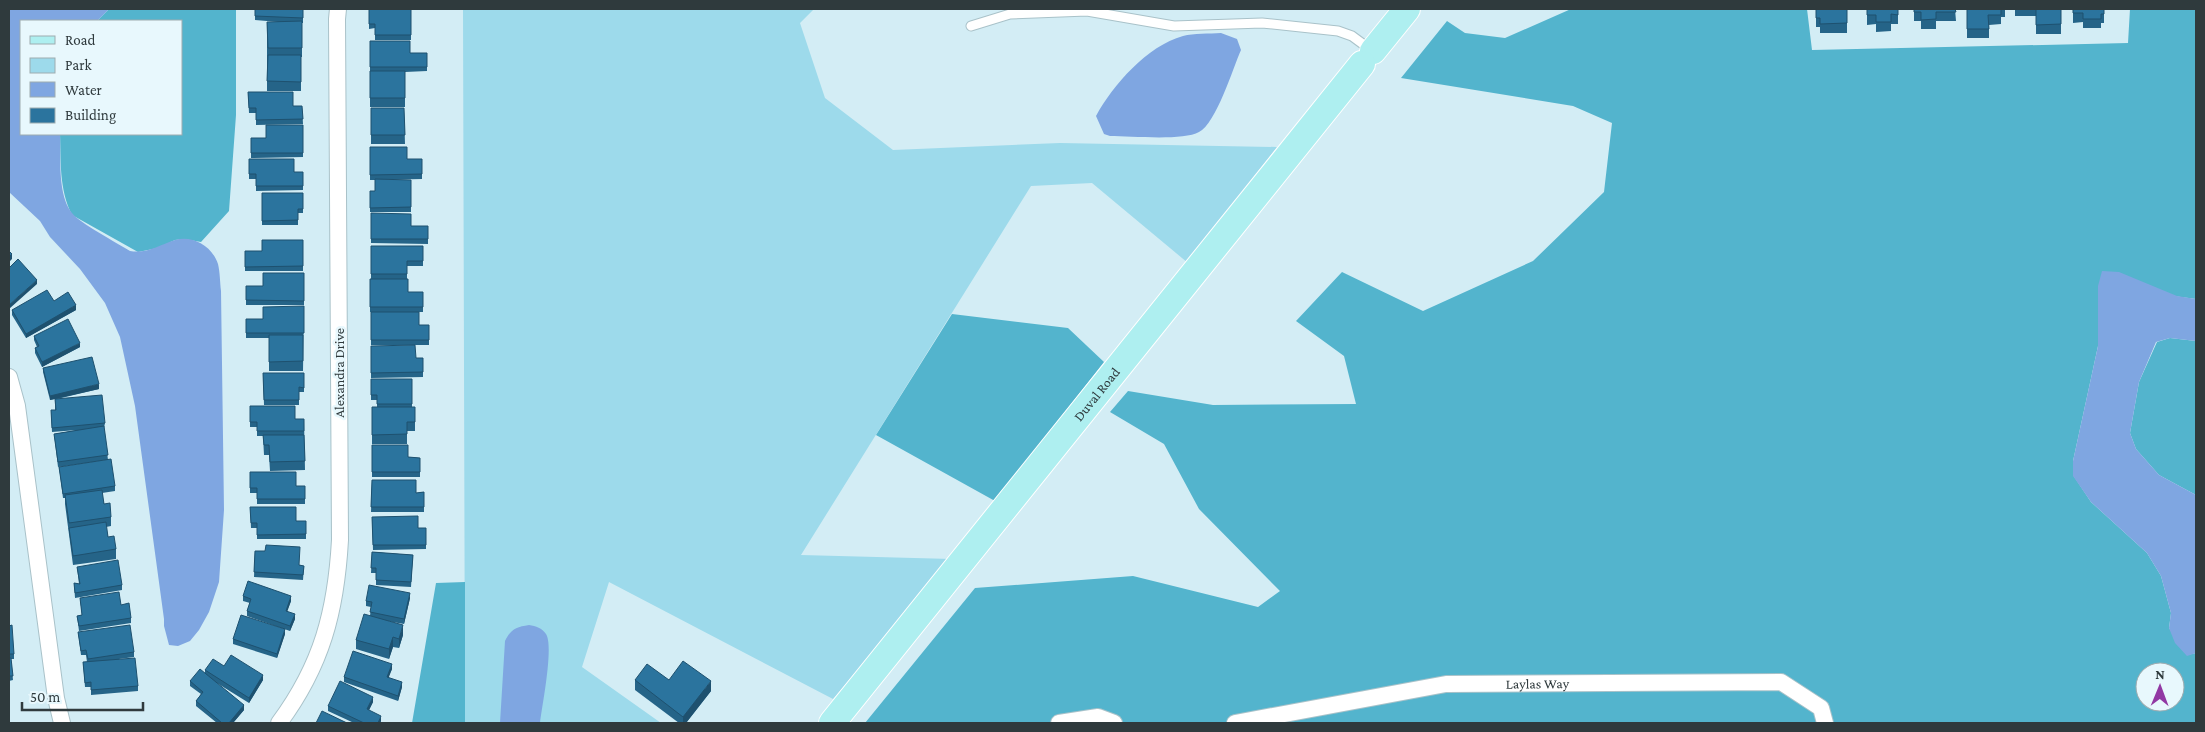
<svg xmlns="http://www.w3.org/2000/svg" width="2205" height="732" viewBox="0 0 2205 732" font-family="'Crimson Pro',serif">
  <rect width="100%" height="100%" fill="#d3edf5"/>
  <path fill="#9ddaeb" d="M463 9H814L800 23 825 98 893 150 1060 143 1277 147 1188 263 1092 183 1031 186 801 555 952 559 833 699 609 582 582 667 661 723H465Z"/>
  <path fill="#53b4cd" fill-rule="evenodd" d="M109 9H236V115L229 211 201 242 184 239 175 240 158 248 138 252 72 215C59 189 61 162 60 134H181V21H97Z
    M1571 9H1807L1812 50 2128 43 2130 9H2196V299L2098 286V346L2073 461V475L2091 502 2147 553 2161 576 2171 613 2169 628 2187 655 2196 653V723H865L975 588 1133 576 1258 607 1280 591 1199 509 1164 444 1110 412 1128 391 1213 405 1356 404 1344 356 1296 321 1342 272 1423 311 1533 261 1604 192 1612 123 1573 106 1401 78 1447 21 1465 33 1505 38ZM2145 672H2175V702H2145Z
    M952 314 1068 328 1104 362 995 501 876 435Z
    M2170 338 2196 341V495L2159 475 2136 449 2130 433 2139 382 2157 342Z
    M465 582V723H412L436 583Z"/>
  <path fill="#7fa6e1" d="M9 9H109L97 21H21V134H60C61 156 57 195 72 213 78 222 119 244 130 251 147 254 159 245 175 240 193 235 212 246 218 264 220 272 220 283 221 291L224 510 219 582 209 612 199 630 190 641 178 646 169 645 164 626V619L135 406 120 337 105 303 80 269 50 237 40 221 9 192Z
    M1221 33 1237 39 1241 50C1233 68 1216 124 1199 132 1183 141 1131 136 1110 136L1104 134 1096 116C1113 85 1147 46 1183 36 1194 33 1209 34 1221 33Z
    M2102 271 2119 272 2177 296 2196 299V341L2170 338 2156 342 2139 382 2130 433 2136 449 2159 475 2196 495V653L2187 656 2175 643 2169 628 2171 613 2161 576 2147 553 2091 502 2073 476V461L2098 346V286Z
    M529 625C536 626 542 628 546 634 554 646 542 706 540 723H500L505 641C511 629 516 627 529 625Z"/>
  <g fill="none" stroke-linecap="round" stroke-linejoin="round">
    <g stroke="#a9c2c9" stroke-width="11">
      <path id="lane" d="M971 26 1010 14 1087 11 1174 26 1262 23 1338 31 1352 36 1371 50"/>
    </g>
    <g stroke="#a9c2c9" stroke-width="18">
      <g id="street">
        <path d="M9 377 17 406 56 698 62 723"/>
        <path d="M279 723C322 665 336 611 340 540L337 19 338 9"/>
        <path d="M1059 723 1098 717 1114 723"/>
        <path id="s1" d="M1235 723 1446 684 1781 682 1821 708 1825 723"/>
      </g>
    </g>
    <g stroke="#fff" stroke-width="28">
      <g id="primary">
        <path d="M1373 51 1407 9"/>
        <path id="s2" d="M832 723 1362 64"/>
      </g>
    </g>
    <use href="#lane" stroke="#fff" stroke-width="9"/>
    <use href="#street" stroke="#fff" stroke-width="16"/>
    <use href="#primary" stroke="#aeeff0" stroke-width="26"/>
  </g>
  <path fill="#256488" d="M255 9H303V23H302V57H301V91H267V22H279L255 20Z
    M369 9H411V40H375V28L369 29Z
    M1816 9H1847V33H1820V27H1816Z
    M1867 9H1898V24H1891V31L1876 32V24L1867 25Z
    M1914 9H1955L1956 21H1936V29H1921V21H1914Z
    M1967 9H2005V17H2001V24L1989 25V38H1967Z
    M2015 9H2061V34H2036V16H2015Z
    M2073 9H2104V23H2101V28H2083V22L2073 23Z
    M370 41 410 53H427V71L405 72V107H370Z
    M248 92 293 106H302L303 124 256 125V113H249Z
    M371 108H404L405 144H371Z
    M303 125V157L251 158V138H266Z
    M370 147 407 159H422V179L378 180H411V212H370V191H375V180H370Z
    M249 159 294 172H303V190L256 191V179H249Z
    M262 193H303V213H298V225H262Z
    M371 213 411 226H428V244L371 243Z
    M303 240V271H245V251H262Z
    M371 246H423V266H407V279H371Z
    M304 273V305H246V286H263Z
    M370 279 408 292H423V312H370Z
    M54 301 76 310 26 338 12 315V310Z
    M304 306 303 371H269V338H246V319H263Z
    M371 312 419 325H429V345H371Z
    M34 336 80 347 42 367 35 353V348L37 347 34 340Z
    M371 346 416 358H423V377L371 378Z
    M43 368 99 389 57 399 105 423 104 428 108 460 58 467 54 434 77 430 52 432 51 410H55V399L50 400 43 372Z
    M263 373H304V392H299V405H264Z
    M371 379H412V407H415V431H407V444H372V407H377V400H371Z
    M250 406 295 419H304L305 470 270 471 269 455H264L263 436H257V427H250Z
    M372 445 408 457 420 458V477H372Z
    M59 467 115 486V491L102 493 104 504 111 517V526L106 527 108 537 116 549V559L73 565 65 504V498H63Z
    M250 472 296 486H305V504H257V493H250Z
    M372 480 416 493 424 492V512H371Z
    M250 507 296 521H306V539H257V528H251Z
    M372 517 418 528H426V549L373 550Z
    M255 551 299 565 304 566 303 580 254 577Z
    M372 552 413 555 411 587 376 585V573H371Z
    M77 567 122 585V590L75 598 74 583 79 584Z
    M243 596 291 601 287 611 295 619 290 631 247 616V611L250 603 243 601Z
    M80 598 121 605 131 618V623L79 631 77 616 82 615Z
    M410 598 404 624 387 621 403 635 399 648 393 647 389 659 356 649V640L370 616 371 607 366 606V601Z
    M9 608 10 615V624H9Z
    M9 626 14 654V659H11L13 680 9 681Z
    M78 632 134 652V657L119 659 138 686V691L91 695V687H85L83 662H87L86 655H81Z
    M285 634 277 658 233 644V639Z
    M392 669 388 677 402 687 398 701 344 682V677Z
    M205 670 263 680 249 703 212 680 244 710 233 723H217L196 706V701L201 694 190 686V681L205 674Z
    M635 680H669L711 691 686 723H679L635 690Z
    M373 702 369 710 381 721 380 723H354L328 711V706Z"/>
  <path fill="#1e516f" d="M12 254V259L9 262V257Z
    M37 280V284L9 309V305Z
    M76 305V310L26 338V334Z
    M80 343V347L42 367V362Z
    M99 384V389L50 400V396Z
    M410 593V598L404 624V619Z
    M291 596V601L286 615V611Z
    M295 614V619L290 631V626Z
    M403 625V635L399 648V639Z
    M285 629V634L277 658V654Z
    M393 637V647L389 659V649Z
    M392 664V669L387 682V677Z
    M263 675V680L249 703V698Z
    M711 681V691L686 723H683V717Z
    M402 682V687L398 701V696Z
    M373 697V702L367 714V709Z
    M244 705V710L233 723H229Z
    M381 716V721L380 723H378Z"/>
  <path fill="#2b749e" stroke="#1e516f" d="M255 9H303V18L255 16Z
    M369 9H411V35H375V24H369Z
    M1816 9H1847V23L1820 24V18H1816Z
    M1867 9H1898V15L1891 14V22H1876V15H1867Z
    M1914 9H1955L1956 12H1936V19L1921 20V12H1914Z
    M1967 9H2001V15H1988L1989 29H1967Z
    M2036 9H2061V24L2036 25Z
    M2073 9H2104V14H2101V19H2083V13H2073Z
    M302 21V48H268L267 22Z
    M370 41H410V53H427V67H370Z
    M268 55H301V82L267 81Z
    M370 71H405V98H370Z
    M248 92H293V106H302L303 119 256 120V108H249Z
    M371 108H404L405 135H371Z
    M266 125H303V153H251V138H266Z
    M370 147H407V159H422V174L370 175Z
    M249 159H294V172H303V186H256V174H249Z
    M375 179 411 180V207L370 208V191H375Z
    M262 193H303V209H298V220L262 221Z
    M371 213 411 214V226H428V239H371Z
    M262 240H303V266L245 267V251H262Z
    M371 246H423V261H407V274H371Z
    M9 251 12 254 9 257Z
    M18 259 37 280 9 305V268Z
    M263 273H304V301L246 300V286H263Z
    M370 279H408V292H423V307H370Z
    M47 290 54 301 68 292 76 305 26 334 12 310Z
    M304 306V333H246V319H263V307Z
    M371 312H419V325H429V340H371Z
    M68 319 80 343 42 362 35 348 39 346 34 336Z
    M269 335H303V361L269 362Z
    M415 345 416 358H423V372L371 373V346Z
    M92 357 99 384 50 396 43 368Z
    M263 373H304V388L299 387V400H264Z
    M371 379H412V404H377V395H371Z
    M102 395 105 423 52 428 51 410H56L55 399Z
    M250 406H295V419H304V431H257V422H250Z
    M372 407H415V422H407V434L372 435Z
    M104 426 108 455 58 462 54 434Z
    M263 435H304L305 461 270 462 269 445H264Z
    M372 445H408V457L420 458V472H372Z
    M111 459 115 486 63 494 59 467Z
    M250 472H296V486H305V499H257V488H250Z
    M372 480H416V493L424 492V507H371Z
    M102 490 104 504 110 503 111 517 69 523 65 495Z
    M250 507H296V521H306V534L257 535V523H251Z
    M418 516V528H426V545H373L372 517Z
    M106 522 108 537 114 536 116 549 73 556 69 528Z
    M266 545 300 547 299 565 304 566 303 575 254 572 255 551H265Z
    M372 552 413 555 411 582 376 580V568H371Z
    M118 560 122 585 75 593 74 583 80 584 77 567Z
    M248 581 291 596 286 611 295 614 290 626 247 611 251 599 243 596Z
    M369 585 410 593 404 619 370 612 372 602 366 601Z
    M119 592 121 605 129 603 131 618 79 626 77 616 82 615 80 598Z
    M364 614 403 625 399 639 393 637 389 649 356 640Z
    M241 615 285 629 277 654 233 639Z
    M12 625 14 654H9V626Z
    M130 625 134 652 88 659 86 650 81 651 78 632Z
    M353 651 392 664 387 677 402 682 398 696 344 677Z
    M231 655 263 675 249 698 205 670 213 659 224 666Z
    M9 658H11L13 676H9Z
    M135 658 138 686 91 690V682L85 683 83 662Z
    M683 661 711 681 683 717 635 680 647 664 669 680Z
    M200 669 244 705 229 723H222L196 701 203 692 190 681Z
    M340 681 373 697 367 709 381 716 378 723H364L328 706Z
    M322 711 347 723H316Z"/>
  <g text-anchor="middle" stroke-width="5" stroke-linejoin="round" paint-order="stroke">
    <g font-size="14" fill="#2f3a3d" stroke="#e8f8fd">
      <text transform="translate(339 373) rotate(-90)" y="5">Alexandra Drive</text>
      <text dy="5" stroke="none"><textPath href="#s2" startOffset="422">Duval Road</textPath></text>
      <text dy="5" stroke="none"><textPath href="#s1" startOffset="306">Laylas Way</textPath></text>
    </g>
  </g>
  <rect width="2205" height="732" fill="none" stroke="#2f3a3d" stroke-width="20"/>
  <rect x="20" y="20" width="162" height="115" fill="#e8f8fd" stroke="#9eacb0"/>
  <rect x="30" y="36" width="25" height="8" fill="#aeeff0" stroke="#9eacb0"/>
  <text x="65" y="45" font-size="15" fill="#2f3a3d">Road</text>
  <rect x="30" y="58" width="25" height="15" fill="#9ddaeb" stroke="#9eacb0"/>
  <text x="65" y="70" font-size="15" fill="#2f3a3d">Park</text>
  <rect x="30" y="82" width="25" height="15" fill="#7fa6e1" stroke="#9eacb0"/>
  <text x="65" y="95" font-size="15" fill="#2f3a3d">Water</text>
  <rect x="30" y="108" width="25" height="15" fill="#2b749e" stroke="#9eacb0"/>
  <text x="65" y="120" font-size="15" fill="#2f3a3d">Building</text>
  <g transform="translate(2160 687) rotate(1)"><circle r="24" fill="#e8f8fd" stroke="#9eacb0"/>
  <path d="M0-4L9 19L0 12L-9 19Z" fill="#9138a4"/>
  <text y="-8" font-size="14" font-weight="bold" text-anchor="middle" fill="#2f3a3d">N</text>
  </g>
  <path d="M22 702v8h121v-8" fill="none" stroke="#2f3a3d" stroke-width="2.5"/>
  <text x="30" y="702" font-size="15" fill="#2f3a3d" stroke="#e8f8fd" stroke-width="4" paint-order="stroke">50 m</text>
</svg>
